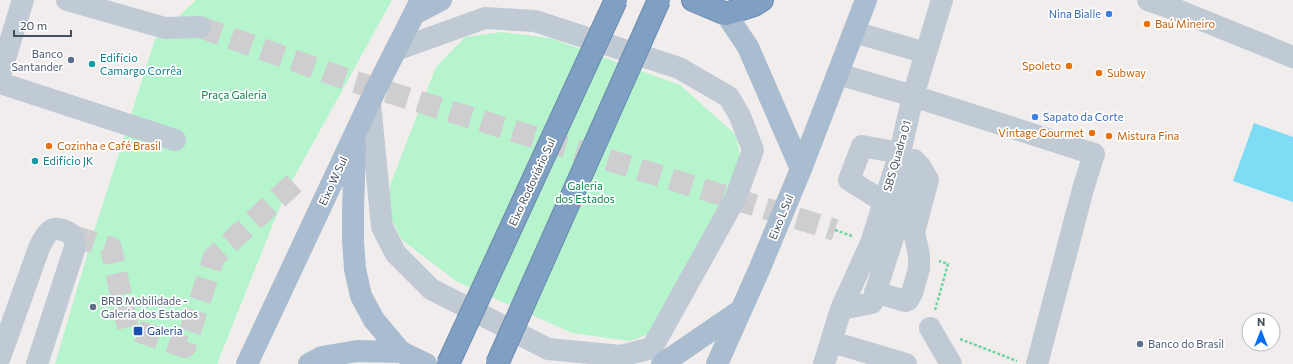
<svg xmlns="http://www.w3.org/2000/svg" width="1293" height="364" viewBox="0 0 1293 364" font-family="Commissioner,sans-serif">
  <rect width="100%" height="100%" fill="#f1eded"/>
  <path fill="#b6f4ce" d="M196 0H392L286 192 217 364H55L92 238 155 39Z
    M502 32 550 38 680 85 736 135 741 161 663 329 630 341 572 333 456 281 402 240 389 215 390 185 436 67 465 37Z"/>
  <path fill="#7edcf5" d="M1254 123 1293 137V202L1233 181Z"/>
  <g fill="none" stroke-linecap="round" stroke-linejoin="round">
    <path stroke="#ceced0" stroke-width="22" stroke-dasharray="22 11" stroke-linecap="butt" d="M200 27 346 79 835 230
      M73 236 111 248 128 328 185 347 214 257 300 178"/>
    <g stroke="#6b8bae" stroke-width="24">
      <path id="highway" d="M693 0 726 14 754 5 762 0"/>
    </g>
    <path stroke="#6bd5a1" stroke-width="2.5" stroke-dasharray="3 2" stroke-linecap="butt" d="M835 230 852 236
      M935 310 948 264 939 261
      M960 339 1017 361"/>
    <path stroke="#bfcad5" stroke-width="22" d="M67 0 165 28 200 27
      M1148 0 1177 10 1293 57
      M854 32 926 53
      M838 74 913 96 1094 154 1083 189 1037 364
      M0 75 23 0
      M0 83 175 140
      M370 103 382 227 396 254 431 289 548 349 621 356 652 348 736 197 753 150 740 116 729 97 679 68 535 21 485 18 396 50
      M875 292 905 301 908 300 912 293 919 269V255L914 232 928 180 920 166 914 160
      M841 309 872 303 913 175 900 153 862 146 849 180 884 202
      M930 328 951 364
      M832 342 906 364
      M0 357 39 248C42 242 45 235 50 231 56 226 69 231 73 237 75 240 75 243 75 247L37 364
      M824 364 841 309 871 243 884 202 900 153 913 96 942 0"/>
    <path stroke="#aabdd0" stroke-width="22" d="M414 14 441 0
      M726 14 748 47 801 169
      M355 143 353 212V241L355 269 361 296 374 320 401 352 426 364
      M247 364 375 91 421 0
      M309 364 322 357 357 351 401 352
      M662 364 741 310
      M717 364 759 270 801 169 866 0"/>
    <use href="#highway" stroke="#7fa0c2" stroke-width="22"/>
    <g stroke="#6b8bae" stroke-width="24" stroke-linecap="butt">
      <path id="highway-bridge" d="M448 364 616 0
        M497 364 659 0"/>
    </g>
    <use href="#highway-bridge" stroke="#7fa0c2" stroke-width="22"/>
  </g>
  <g fill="#3f7fe0" stroke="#fff" stroke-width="1.5">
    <circle cx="1109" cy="14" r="4"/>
    <circle cx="1035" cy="117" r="4"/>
  </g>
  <g fill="#e8710a" stroke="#fff" stroke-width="1.5">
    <circle cx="1147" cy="24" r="4"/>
    <circle cx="1069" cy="66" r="4"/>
    <circle cx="1099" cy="73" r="4"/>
    <circle cx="1092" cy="133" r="4"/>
    <circle cx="1109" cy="136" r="4"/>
    <circle cx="49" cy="146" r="4"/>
  </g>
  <g fill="#5c6f8a" stroke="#fff" stroke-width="1.5">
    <circle cx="71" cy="60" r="4"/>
    <circle cx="93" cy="307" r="4"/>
    <circle cx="1140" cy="344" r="4"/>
  </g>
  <g fill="#0f9aa8" stroke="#fff" stroke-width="1.5">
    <circle cx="92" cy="64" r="4"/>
    <circle cx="35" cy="161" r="4"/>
  </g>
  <rect fill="#1a4fb4" stroke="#fff" stroke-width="1.5" x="133" y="326" width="10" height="10" rx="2"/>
  <g text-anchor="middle" stroke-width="3.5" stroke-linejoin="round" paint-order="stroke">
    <g font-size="11" fill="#366cbe" stroke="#fff" text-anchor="end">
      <text x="1101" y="18">Nina Bialle</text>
      <text x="1043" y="121" text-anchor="start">Sapato da Corte</text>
    </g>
    <g font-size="11" fill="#c56008" stroke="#fff" text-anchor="start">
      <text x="1155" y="28">Baú Mineiro</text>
      <text x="1061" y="70" text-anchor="end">Spoleto</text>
      <text x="1107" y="77">Subway</text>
      <text x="1084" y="137" text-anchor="end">Vintage Gourmet</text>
      <text x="1117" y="140">Mistura Fina</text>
      <text x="57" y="150">Cozinha e Café Brasil</text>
    </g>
    <g font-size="11" fill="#4e5e75" stroke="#fff" text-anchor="start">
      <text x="63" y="58" text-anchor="end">Banco<tspan x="63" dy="13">Santander</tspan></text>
      <text x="101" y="305">BRB Mobilidade -<tspan x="101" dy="13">Galeria dos Estados</tspan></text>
      <text x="1148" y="348">Banco do Brasil</text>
    </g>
    <g font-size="11" fill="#0d838f" stroke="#fff" text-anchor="start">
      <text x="100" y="62">Edifício<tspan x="100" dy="13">Camargo Corrêa</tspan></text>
      <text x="43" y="165">Edifício JK</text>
    </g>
    <g font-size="11" fill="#0d864a" stroke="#fff">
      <text x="234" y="99">Praça Galeria</text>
      <text x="585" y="190">Galeria<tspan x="585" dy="13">dos Estados</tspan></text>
    </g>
    <g font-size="11" fill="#44515d" stroke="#fff">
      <text transform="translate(897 156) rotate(-74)" y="4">SBS Quadra 01</text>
      <text transform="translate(333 181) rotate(-65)" y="4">Eixo W Sul</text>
      <text transform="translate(532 182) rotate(-65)" y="4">Eixo Rodoviário Sul</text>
      <text transform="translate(781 217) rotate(-68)" y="4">Eixo L Sul</text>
    </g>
    <g font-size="11" fill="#164399" stroke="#fff" text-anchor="start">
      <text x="147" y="335">Galeria</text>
    </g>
  </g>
  <g transform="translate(1261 332)"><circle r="19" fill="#ffffff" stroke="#b4b9be"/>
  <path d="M0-3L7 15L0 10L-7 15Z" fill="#056df3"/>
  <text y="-6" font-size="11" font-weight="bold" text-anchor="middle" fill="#44515d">N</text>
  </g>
  <path d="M14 30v6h57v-6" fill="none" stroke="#44515d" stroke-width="2"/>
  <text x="20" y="30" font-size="12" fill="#44515d" stroke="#ffffff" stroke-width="3" paint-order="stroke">20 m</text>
</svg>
